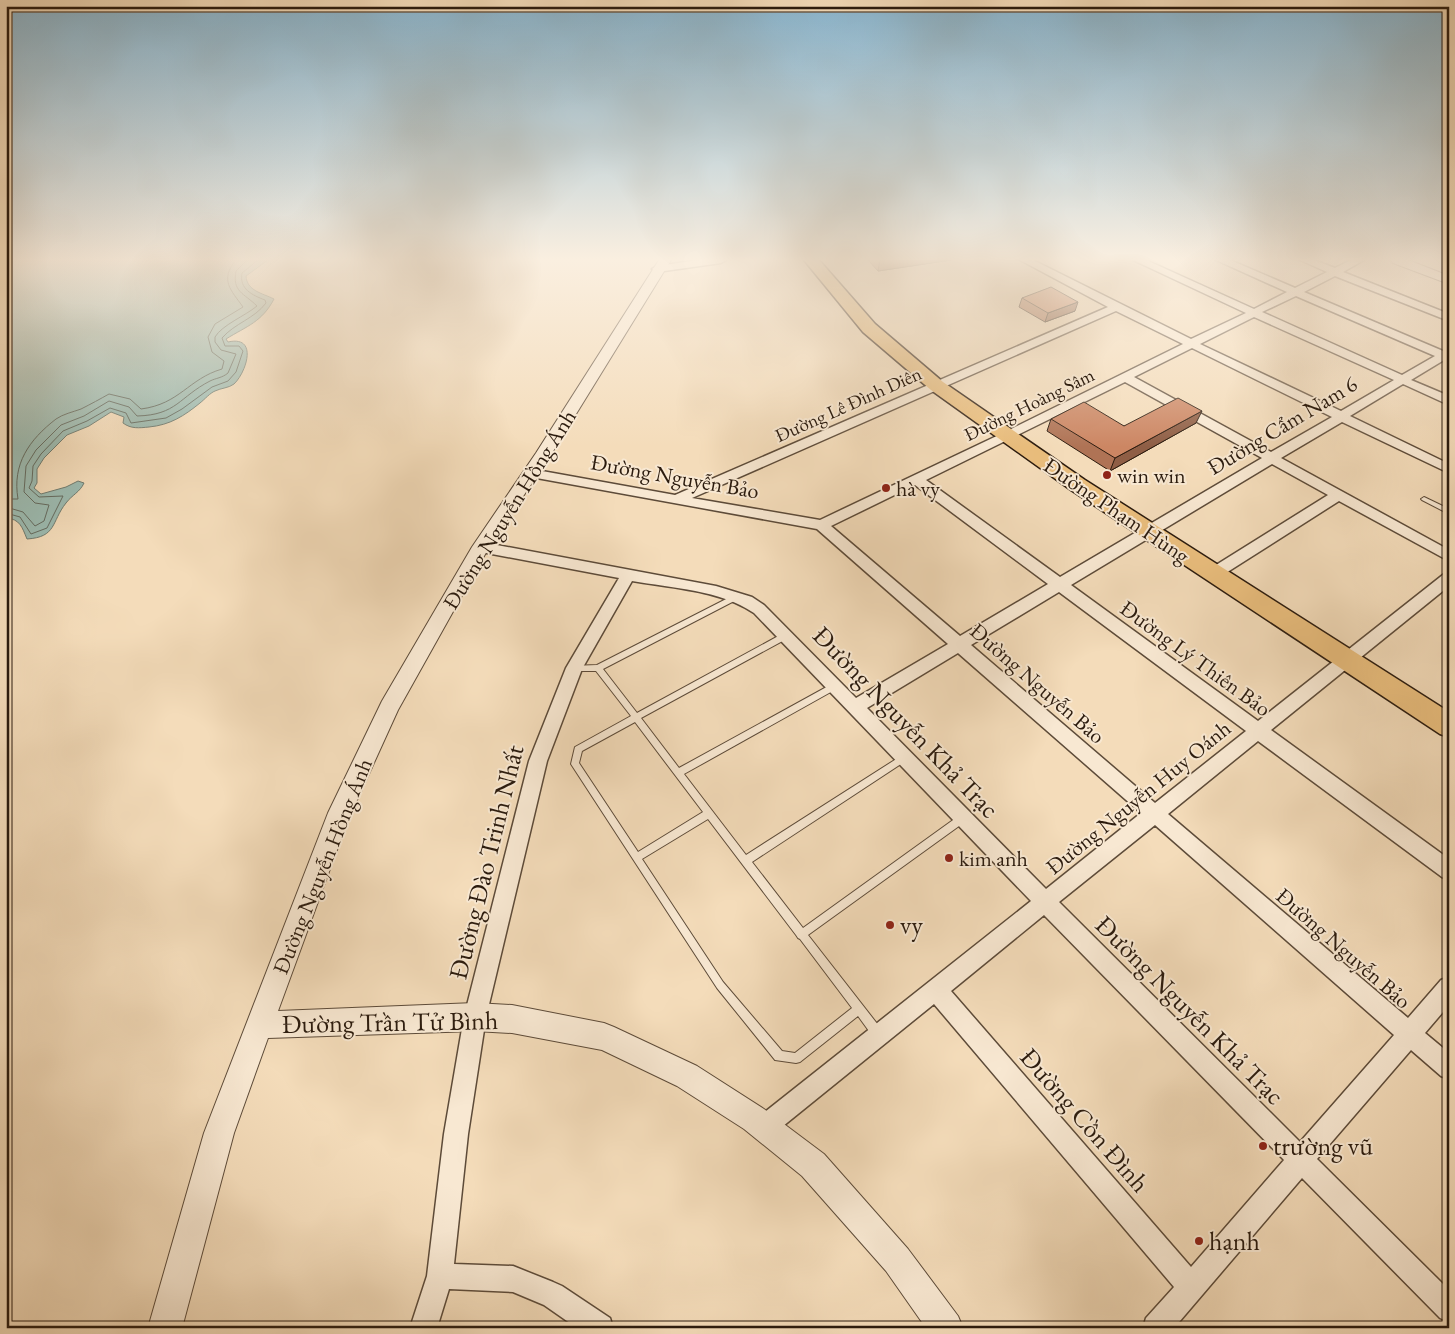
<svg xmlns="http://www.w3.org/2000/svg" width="1455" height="1334" viewBox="0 0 1455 1334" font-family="'EB Garamond',serif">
  <rect width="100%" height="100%" fill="#f4dcba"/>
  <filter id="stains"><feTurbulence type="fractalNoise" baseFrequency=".004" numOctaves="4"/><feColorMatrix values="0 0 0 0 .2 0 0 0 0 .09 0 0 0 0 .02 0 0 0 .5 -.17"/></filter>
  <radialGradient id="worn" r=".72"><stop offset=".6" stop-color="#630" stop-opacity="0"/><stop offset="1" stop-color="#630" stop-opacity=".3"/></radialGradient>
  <path fill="#9cbbb1" stroke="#6f7b70" d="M6 260H268L246 276C247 291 262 293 274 299 262 322 247 326 226 339L228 342C259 335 246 373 234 384 229 388 221 388 215 391 210 393 205 399 200 403 184 416 170 425 149 427 139 428 131 429 123 423L124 417 111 412 89 426 67 435 44 458 37 469V483L34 488 41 494 66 487 78 481 84 483C80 492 72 495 66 503 51 522 57 537 27 539 22 527 20 519 6 518Z"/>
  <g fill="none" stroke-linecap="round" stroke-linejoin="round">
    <path stroke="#646b60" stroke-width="1" d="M6 499H18C12 464 29 440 56 419 63 414 73 412 81 409 91 404 100 399 109 394L130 399 141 409C180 404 188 379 222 369L224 361 212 352 208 337 215 324 243 307C231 290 219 280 236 260
      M6 507 23 512 35 526 44 521 49 505 35 503 24 492 26 466 36 450 61 425 84 416 109 401 129 407 137 416C177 415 179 397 210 381 216 378 222 378 228 373L236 354 221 350 215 342V337C222 325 245 316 257 306 244 293 232 292 236 271L247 260
      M6 513 20 517 31 534 47 528 63 496 39 497 29 488 32 481 33 466 41 454 63 431 87 421 110 408 126 413 131 423 166 418 182 409 212 387 228 381 236 372 243 351 239 346H225L222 338C235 323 254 319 266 303L265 300C252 295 239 289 242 273L258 260"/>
    <g stroke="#5d4b39" stroke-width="2">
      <path id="service" d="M1424 497 1449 509V514L1422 500 1421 499Z
        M736 594 739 597 738 599 603 669 637 713 782 634H788L789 636 788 638 641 718 679 768 832 684H838L839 686 838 688 684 774 746 855 901 756 904 755 907 756 908 758 907 760 752 862 803 928 960 815 963 814 966 815 967 818 966 821 808 935 882 1030 883 1034 882 1038 878 1039 874 1038 858 1016 800 1062 796 1063 775 1060 717 988 571 764 575 747 631 716 596 671H574L571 670 570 668 571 666 597 665ZM635 722 703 812 638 852 579 763 582 751ZM708 819 796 935 798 938 800 939 852 1008 795 1053 782 1051 723 982 642 859Z"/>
    </g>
    <g stroke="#5d4b39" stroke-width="3">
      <path id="minor" d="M699 260H726L721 263 657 272 652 269 657 266Z
        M1020 260H1033L1191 339 1246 313 1133 260H1146L1254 309 1287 292 1216 260H1230L1295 288 1327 272 1300 260H1314L1335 268 1351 260H1364L1343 272 1449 314V321L1335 276 1304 292 1443 351 1449 349V357L1411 380 1449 396V405L1403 384 1350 416 1449 464V473L1342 422 1281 458 1449 550V561L1339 501 1218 578 1213 579 1208 578 1206 574 1208 570 1328 495 1272 464 1071 585 1258 721 1444 574 1449 573V586L1271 730 1449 859V880L1442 877 1258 741 1168 814 1408 1018 1441 980 1449 977V1005L1425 1033 1449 1053V1079L1441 1076 1411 1050 1317 1159 1449 1290V1322L1440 1318 1302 1178 1174 1328H1143L1146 1318 1174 1287 934 1004 772 1135 764 1139 756 1135 752 1127 756 1119 1031 901 754 613C720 590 672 588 632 581L582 669 547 761 486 1017 468 1134 454 1264 513 1266 553 1282 562 1286 610 1318 613 1328H577L544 1305 513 1292 449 1289 437 1328H410L427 1276 444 1134 464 1017 529 761 566 668 619 578 481 552 476 550 474 547 476 544 481 542 716 586 752 597 764 605 856 698 948 644 817 529 531 477 524 473 531 469 675 495 1108 307ZM1296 296 1435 356 1402 375 1262 312ZM1116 311 1183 344 1003 433 820 520 692 498ZM1254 317 1394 380 1341 411 1200 344ZM1192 348 1332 417 1271 452 1134 377ZM1125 382 1262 458 1060 577 926 480ZM915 485 1048 584 960 636 831 526ZM1059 592 1246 731 1155 803 971 645ZM958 653 1141 813 1046 889 867 708ZM1155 825 1394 1035 1300 1142 1059 902ZM1044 915 1284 1160 1191 1267 951 991Z"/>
    </g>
    <g stroke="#5d4b39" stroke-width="2">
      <path id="tertiary" d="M659 260H671L552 453 488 549 398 710 348 820 278 1011 475 1003 512 1005 604 1023 614 1027 697 1066 764 1109 824 1154 908 1249 958 1316 963 1328H926L886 1271 802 1176 744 1129 677 1086 602 1050 512 1033 475 1031 268 1038 234 1133 182 1328H148L204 1133 328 813 382 701 472 547 536 453Z
        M1391 260H1408L1449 276V284L1393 263Z"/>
    </g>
    <g stroke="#2b1b0e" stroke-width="3">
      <path id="primary" d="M804 260H819L875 324 943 382 1085 480 1449 712V737L1440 734 1071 490 931 390 863 332Z"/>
    </g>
    <use href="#service" fill="#f8e8d2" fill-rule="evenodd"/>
    <use href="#minor" fill="#f8e8d2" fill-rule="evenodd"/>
    <use href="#tertiary" fill="#f8e8d2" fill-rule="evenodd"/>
    <use href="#primary" fill="#eabe7d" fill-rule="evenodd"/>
  </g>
  <path fill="#af7355" stroke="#2b1b0e" d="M868 260H951L878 271Z
    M1022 298 1075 311 1045 322 1019 307Z
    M1051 419 1124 426 1196 423 1110 471 1047 431Z"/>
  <path fill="#8f5e45" stroke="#2b1b0e" d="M880 260H951L878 271Z
    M1078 302 1075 311 1045 322 1048 313Z
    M1202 411 1196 423 1110 471 1115 458Z"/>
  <path fill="#cc8663" stroke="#2b1b0e" d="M1051 287 1078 302 1048 313 1022 298Z
    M1178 398 1202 411 1115 458 1051 419 1084 402 1124 426Z"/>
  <linearGradient id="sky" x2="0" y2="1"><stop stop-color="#89b7d2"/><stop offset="0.58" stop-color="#faefe0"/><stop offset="1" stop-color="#faefe0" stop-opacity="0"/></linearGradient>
  <rect width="1455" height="447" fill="url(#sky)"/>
  <g fill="#8f2418" stroke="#f8e8d2" stroke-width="2">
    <circle cx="1107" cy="475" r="5"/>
    <circle cx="886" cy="488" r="5"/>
    <circle cx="949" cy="858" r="5"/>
    <circle cx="890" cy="925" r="5"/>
    <circle cx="1263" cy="1146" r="5"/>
    <circle cx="1199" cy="1241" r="5"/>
  </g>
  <g text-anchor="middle" stroke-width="4" stroke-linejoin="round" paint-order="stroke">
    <g font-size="19" fill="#2b1b0e" stroke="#f8e8d2">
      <text transform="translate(848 404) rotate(-24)" y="7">Đường Lê Đình Diên</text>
      <text transform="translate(1029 404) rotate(-26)" y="7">Đường Hoàng Sâm</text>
    </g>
    <g font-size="22" fill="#2b1b0e" stroke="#f8e8d2">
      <text transform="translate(1282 425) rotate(-31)" y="8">Đường Cẩm Nam 6</text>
      <text transform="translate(675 476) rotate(10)" y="8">Đường Nguyễn Bảo</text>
      <text transform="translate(509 509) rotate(-58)" y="8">Đường Nguyễn Hồng Ánh</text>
      <text transform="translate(1117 510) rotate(34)" y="8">Đường Phạm Hùng</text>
      <text transform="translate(1196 658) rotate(36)" y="8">Đường Lý Thiên Bảo</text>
      <text transform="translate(1038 683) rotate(41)" y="8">Đường Nguyễn Bảo</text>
      <text transform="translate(1138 797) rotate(-39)" y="8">Đường Nguyễn Huy Oánh</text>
      <text transform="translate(322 866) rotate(-68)" y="8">Đường Nguyễn Hồng Ánh</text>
      <text transform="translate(1344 948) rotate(41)" y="8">Đường Nguyễn Bảo</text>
    </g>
    <g font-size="22" fill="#2b1b0e" stroke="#f8e8d2" text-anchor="start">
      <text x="1117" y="483">win win</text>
      <text x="896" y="496">hà vy</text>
      <text x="959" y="866">kim anh</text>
    </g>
    <g font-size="26" fill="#2b1b0e" stroke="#f8e8d2">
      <text transform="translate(906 722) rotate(46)" y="9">Đường Nguyễn Khả Trạc</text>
      <text transform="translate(486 862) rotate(-76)" y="9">Đường Đào Trinh Nhất</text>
      <text transform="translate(1190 1010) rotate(45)" y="9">Đường Nguyễn Khả Trạc</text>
      <text transform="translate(390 1022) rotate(-1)" y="9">Đường Trần Tử Bình</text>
      <text transform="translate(1085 1120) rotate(49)" y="9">Đường Cồn Đình</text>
    </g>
    <g font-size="26" fill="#2b1b0e" stroke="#f8e8d2" text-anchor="start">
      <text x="900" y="934">vy</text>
      <text x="1273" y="1155">trường vũ</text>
      <text x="1209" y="1250">hạnh</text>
    </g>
  </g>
  <rect width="1455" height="1334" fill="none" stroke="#f4dcba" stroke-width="25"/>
  <rect x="8" y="8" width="1440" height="1319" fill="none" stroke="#2b1b0e" stroke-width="2.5"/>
  <rect x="12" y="12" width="1430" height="1309" fill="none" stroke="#2b1b0e"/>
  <rect width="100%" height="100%" filter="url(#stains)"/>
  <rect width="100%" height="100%" fill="url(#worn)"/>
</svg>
